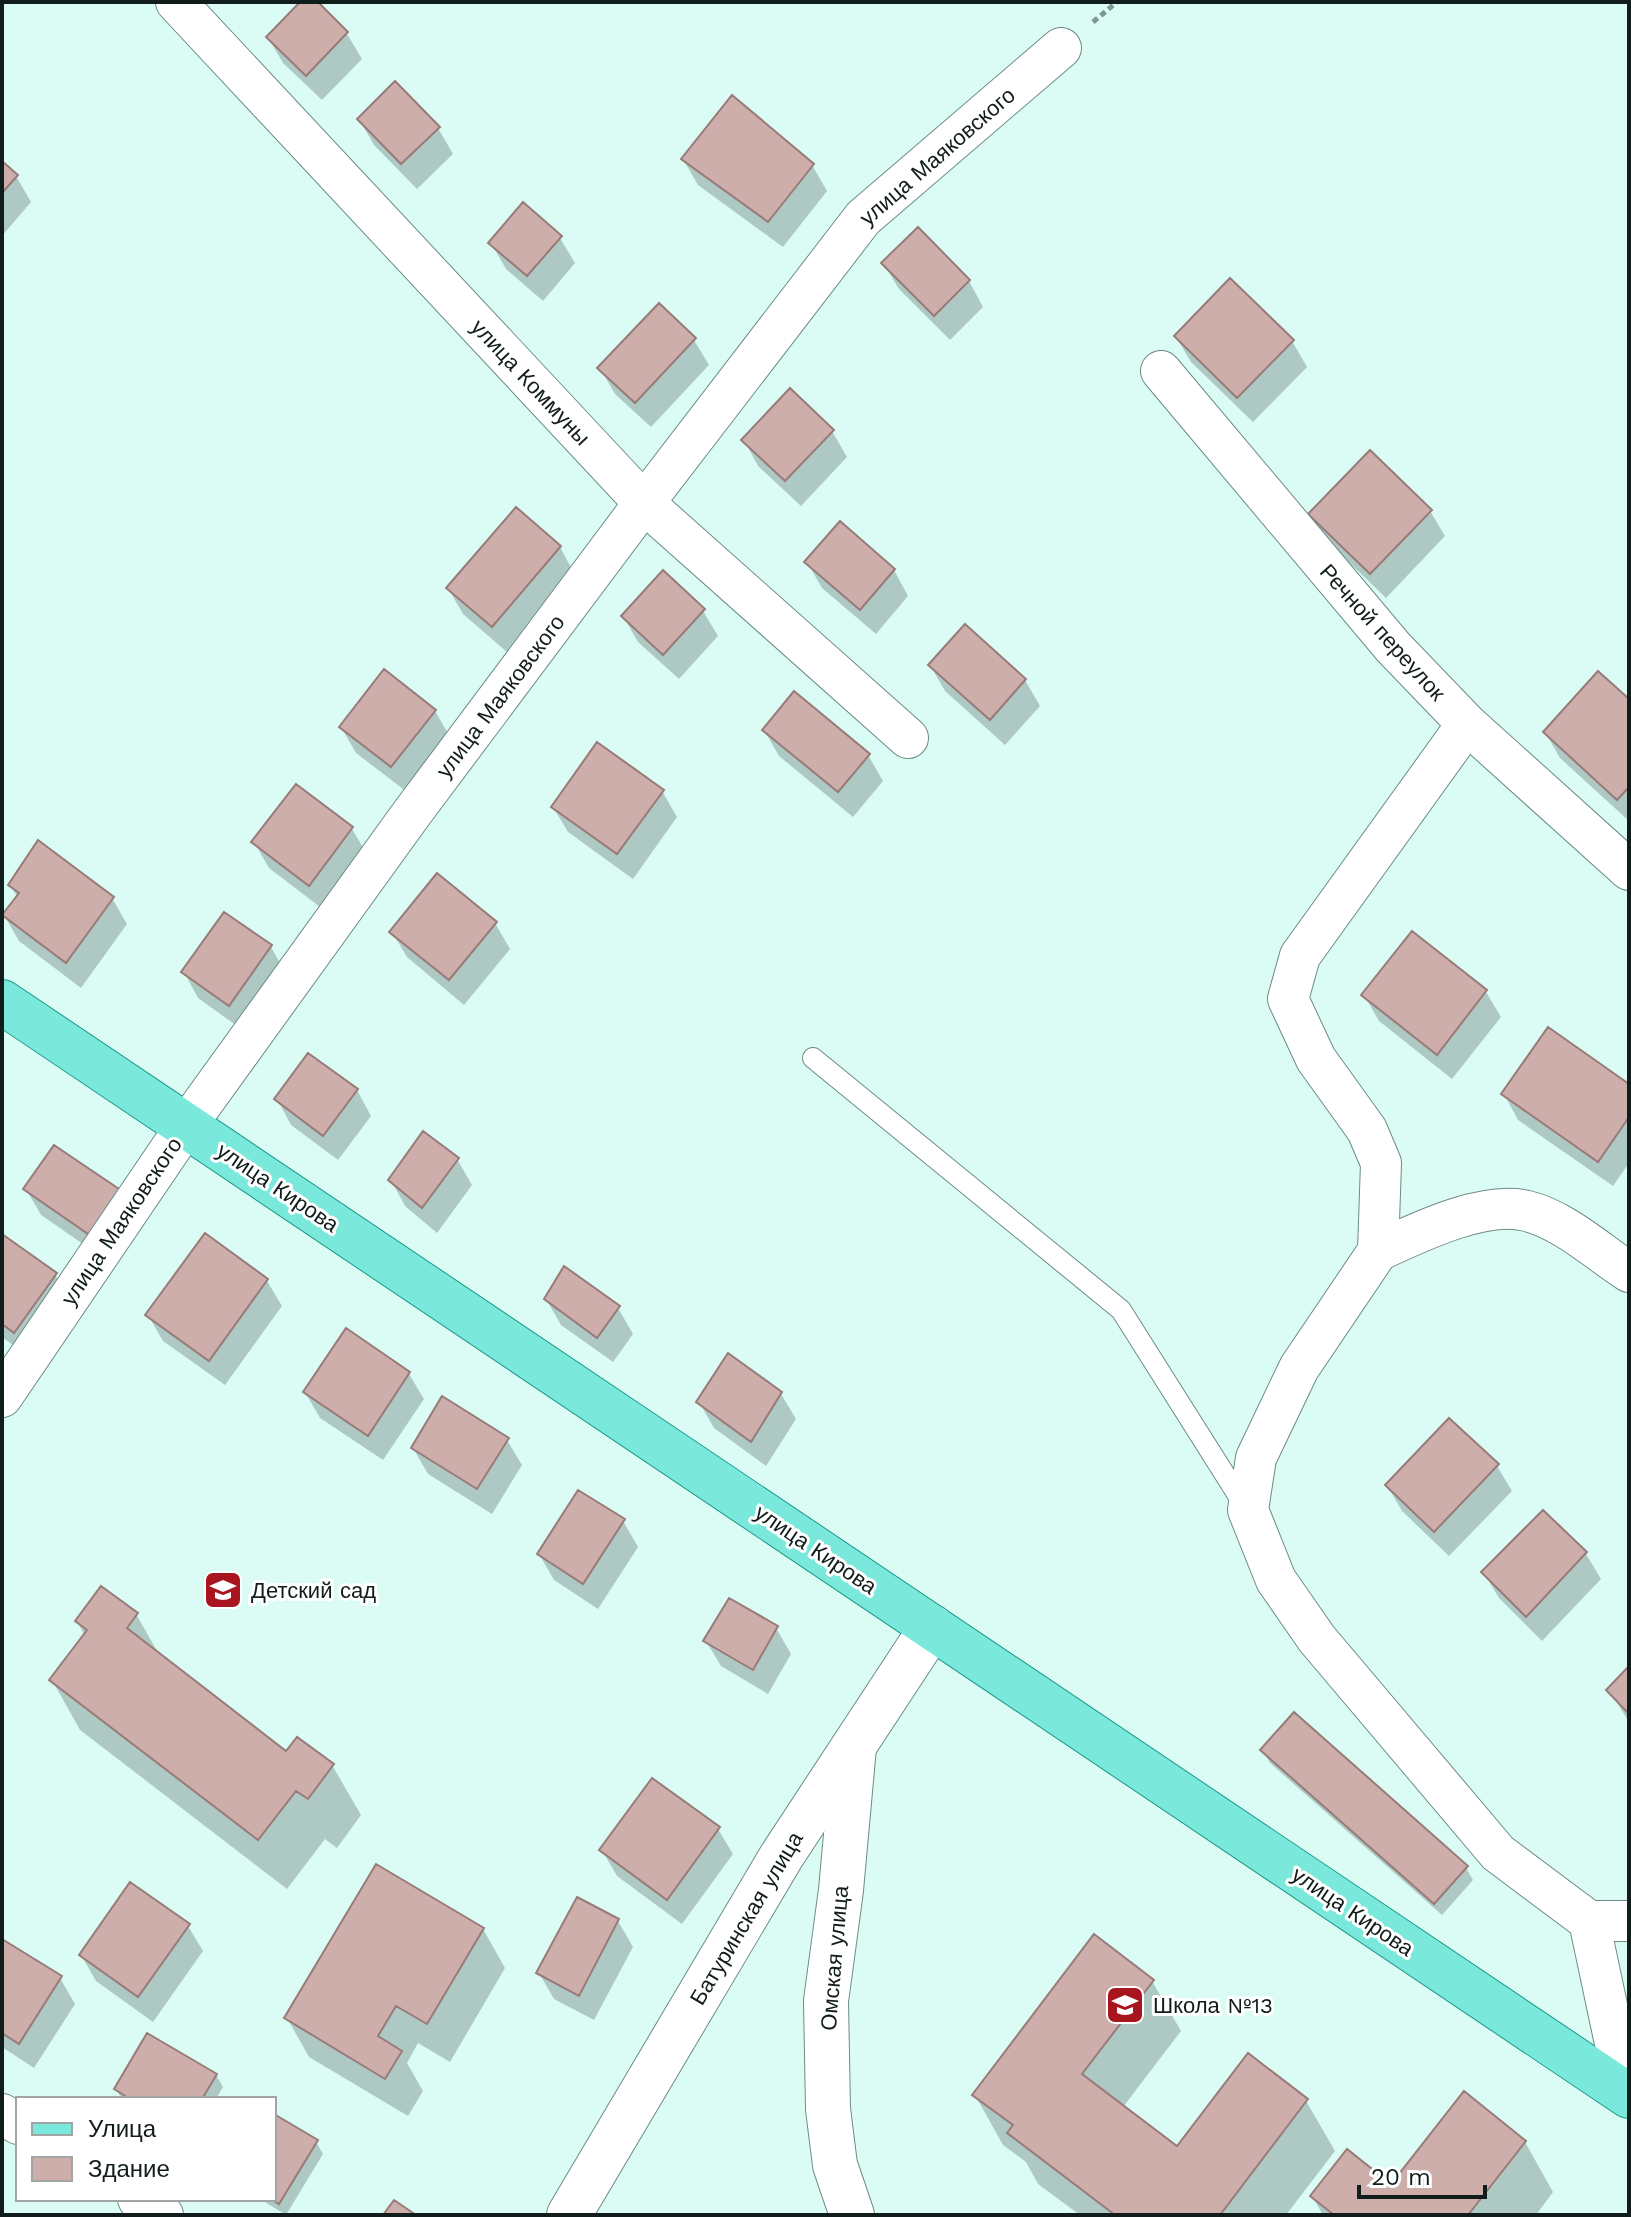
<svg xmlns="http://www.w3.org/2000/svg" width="1631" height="2217" viewBox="0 0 1631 2217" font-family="'Work Sans',sans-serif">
  <rect width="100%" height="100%" fill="#dafcf5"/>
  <path fill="#0003" d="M303 2H315L347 34 362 59 322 100 283 63 268 37Z
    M359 119 438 128 453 154 417 189 374 145Z
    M683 159 812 165 827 191 783 247 698 185Z
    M2 164 16 176 31 202 2 236Z
    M560 238 575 263 543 301 506 269 491 243Z
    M884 264 969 281 983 307 950 340 899 289Z
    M1176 337 1292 341 1307 367 1253 422 1191 362Z
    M694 340 709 365 651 427 615 394 600 368Z
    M832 431 847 457 801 506 758 466 744 440Z
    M1430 511 1445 536 1386 598 1326 540 1311 515Z
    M560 547 574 573 507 652 463 614 448 588Z
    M807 562 894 570 908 596 876 634 822 588Z
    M703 611 718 636 679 679 638 642 623 616Z
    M965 627 1025 680 1040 706 1005 745 945 691 930 665Z
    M1629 702V821L1560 758 1545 732Z
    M435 711 450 737 407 792 356 753 341 727Z
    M764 730 868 755 883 781 853 817 779 756Z
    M662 791 677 817 633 879 568 832 553 807Z
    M352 829 367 854 324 910 269 868 254 842Z
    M10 885 112 898 127 924 81 988 19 941 4 915 18 898Z
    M495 923 510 949 464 1005 407 957 392 932Z
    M1412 934 1486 992 1501 1017 1452 1079 1379 1021 1364 995Z
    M271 947 285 972 244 1031 198 998 184 972Z
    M1629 1087V1163L1613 1186 1518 1120 1504 1094Z
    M357 1090 371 1116 338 1160 291 1125 277 1099Z
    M457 1159 472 1185 437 1233 405 1206 391 1180Z
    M26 1189 135 1218 106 1260 41 1215Z
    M2 1236 55 1275 70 1300 29 1357 2 1337Z
    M205 1236 267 1281 282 1306 225 1385 163 1341 148 1315Z
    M546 1299 618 1308 633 1334 613 1362 561 1325Z
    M409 1374 424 1399 383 1460 320 1418 305 1392Z
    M781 1394 796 1419 766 1466 714 1428 699 1402Z
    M507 1440 522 1465 492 1514 428 1474 413 1448Z
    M1497 1466 1512 1491 1449 1556 1402 1511 1387 1485Z
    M1543 1513 1586 1554 1601 1579 1542 1641 1499 1598 1484 1573Z
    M623 1521 638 1547 598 1609 554 1580 539 1554Z
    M136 1614 161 1658 286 1754 332 1765 361 1815 337 1848 325 1839 287 1889 80 1730 52 1680 85 1636 77 1621Z
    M776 1628 791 1654 768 1694 721 1666 706 1641Z
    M1629 1669V1722L1609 1690Z
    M1263 1750 1466 1868 1473 1880 1442 1915 1270 1763Z
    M718 1829 733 1854 682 1924 617 1876 602 1850Z
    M618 1921 633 1947 594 2020 554 1999 539 1973Z
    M188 1926 203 1951 153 2022 96 1981 81 1955Z
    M483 1929 505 1968 450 2062 418 2043 407 2063 423 2091 408 2116 309 2057 287 2018Z
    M2 1941 60 1978 75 2004 34 2068 2 2047Z
    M1152 1981 1181 2031 1123 2107 1178 2149 1306 2101 1335 2151 1286 2215H1080L1038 2184 1026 2162 1003 2145 975 2095Z
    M216 2075 223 2087 216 2099H122L116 2089Z
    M274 2116 316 2142 323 2154 286 2215 260 2199H274Z
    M1525 2142 1553 2192 1536 2215H1323L1312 2196 1391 2187Z"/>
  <path fill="#cdaeab" stroke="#987b78" stroke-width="2" d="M300 2H318L348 32 306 76 266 37Z
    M395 81 440 127 401 164 357 119Z
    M732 95 814 164 768 222 681 159Z
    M2 161 18 175 2 193Z
    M523 202 562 236 527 276 488 243Z
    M918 227 970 280 934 316 881 263Z
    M1230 278 1294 340 1237 398 1174 336Z
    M659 303 696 338 635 403 597 368Z
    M790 388 834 430 785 481 741 440Z
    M1370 450 1432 510 1370 574 1308 514Z
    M516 507 561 546 492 627 446 588Z
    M840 521 895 569 860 610 804 562Z
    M663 570 705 609 663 655 621 616Z
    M965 624 1026 679 990 720 928 665Z
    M384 669 436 710 391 767 339 727Z
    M1598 671 1629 699V787L1617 800 1543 732Z
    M794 691 870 754 838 792 762 730Z
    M597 742 664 790 617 854 551 807Z
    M296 784 353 827 309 886 251 842Z
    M38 840 114 897 66 963 2 915 19 893 8 885Z
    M437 873 497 922 449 980 389 932Z
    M224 912 272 945 229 1006 181 972Z
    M1412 931 1487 990 1437 1055 1361 995Z
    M1548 1027 1629 1084V1117L1598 1162 1501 1094Z
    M308 1053 358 1089 323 1136 274 1099Z
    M423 1131 459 1158 422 1208 388 1180Z
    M54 1145 122 1191 91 1236 23 1189Z
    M205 1233 268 1279 209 1361 145 1315Z
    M2 1234 57 1273 14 1333 2 1324Z
    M564 1266 620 1306 597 1338 544 1299Z
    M346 1328 410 1372 368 1436 303 1392Z
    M728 1353 782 1392 751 1442 696 1402Z
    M442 1396 509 1438 477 1489 411 1448Z
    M1449 1418 1499 1464 1434 1532 1385 1485Z
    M578 1490 625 1519 583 1584 537 1554Z
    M1543 1510 1587 1552 1526 1617 1481 1572Z
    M101 1586 138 1613 127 1628 286 1751 297 1737 334 1764 308 1799 296 1791 258 1840 49 1680 87 1630 75 1621Z
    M729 1598 778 1626 753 1670 703 1641Z
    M1629 1666V1714L1606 1690Z
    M1294 1712 1468 1866 1434 1904 1260 1750Z
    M652 1778 720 1827 667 1900 599 1850Z
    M376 1864 484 1928 427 2024 396 2006 378 2036 402 2051 385 2079 284 2018Z
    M130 1882 190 1924 138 1997 79 1955Z
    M577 1897 619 1919 579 1996 536 1973Z
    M1094 1934 1154 1980 1082 2074 1177 2146 1248 2053 1308 2099 1220 2215H1115L1007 2133 1013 2125 972 2095Z
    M2 1939 62 1976 19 2044 2 2033Z
    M147 2033 217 2074 202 2099H130L114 2089Z
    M1464 2091 1526 2141 1468 2215H1334L1310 2196 1347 2149 1391 2184Z
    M274 2114 318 2140 279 2204 271 2199H274Z
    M394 2200 416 2215H383Z"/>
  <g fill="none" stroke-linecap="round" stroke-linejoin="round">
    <g stroke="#6c8b85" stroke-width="22">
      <path id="service" d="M813 1058 1121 1310 1246 1508"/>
    </g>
    <g stroke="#6c8b85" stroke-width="42">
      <path id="minor" d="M176 2 644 503 908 738
        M1161 371 1393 647 1467 724 1629 870
        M1467 724 1300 956 1288 999 1316 1059 1367 1130 1381 1163 1378 1251 1299 1368 1256 1458 1248 1510 1276 1580 1317 1639 1498 1853 1589 1921
        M1378 1251C1417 1233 1484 1200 1527 1211 1564 1220 1598 1252 1629 1272
        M2 1397 186 1126 412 813 644 503 863 218 1061 48
        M1626 2095 1589 1921H1629
        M2 2114 18 2124
        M138 2199 163 2215"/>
    </g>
    <g stroke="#6c8b85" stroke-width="46">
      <path id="tertiary" d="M852 2215 835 2165 828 2109 826 2001 841 1890 854 1747"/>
    </g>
    <g stroke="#6c8b85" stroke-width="46">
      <path id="secondary" d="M569 2215 781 1857 932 1627"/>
    </g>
    <g stroke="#1c9889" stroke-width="46">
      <path id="primary" d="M2 1002 1629 2096"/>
    </g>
    <path stroke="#7f9792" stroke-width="5" stroke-dasharray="6 4" stroke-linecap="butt" d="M1093 22 1117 2"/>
    <use href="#service" stroke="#fff" stroke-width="20"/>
    <use href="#minor" stroke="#fff" stroke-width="40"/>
    <use href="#tertiary" stroke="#fff" stroke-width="44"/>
    <use href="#secondary" stroke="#fff" stroke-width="44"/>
    <use href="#primary" stroke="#7ae9dc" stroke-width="44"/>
  </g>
  <defs>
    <g id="school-square" transform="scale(2)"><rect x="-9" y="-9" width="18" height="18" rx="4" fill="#a9151f" stroke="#fff"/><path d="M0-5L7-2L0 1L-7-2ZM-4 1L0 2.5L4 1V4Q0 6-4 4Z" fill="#fff"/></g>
  </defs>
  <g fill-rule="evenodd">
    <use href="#school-square" x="223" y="1590"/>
    <use href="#school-square" x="1125" y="2005"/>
  </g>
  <g text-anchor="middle" stroke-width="6" stroke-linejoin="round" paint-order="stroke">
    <g font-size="22" fill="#111d1b" stroke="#fff">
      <text transform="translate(937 156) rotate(-41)" y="8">улица Маяковского</text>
      <text transform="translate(531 382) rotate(47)" y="8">улица Коммуны</text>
      <text transform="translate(1383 632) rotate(48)" y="8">Речной переулок</text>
      <text transform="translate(500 696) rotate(-53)" y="8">улица Маяковского</text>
      <text transform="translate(278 1187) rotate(34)" y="8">улица Кирова</text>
      <text transform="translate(121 1221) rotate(-56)" y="8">улица Маяковского</text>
      <text transform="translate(816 1549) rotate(34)" y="8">улица Кирова</text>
      <text transform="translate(1353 1911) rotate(34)" y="8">улица Кирова</text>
      <text transform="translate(746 1918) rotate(-59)" y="8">Батуринская улица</text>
      <text transform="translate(834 1958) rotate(-85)" y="8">Омская улица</text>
    </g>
    <g font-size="22" fill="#111d1b" stroke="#fff" text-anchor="start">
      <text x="251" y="1598">Детский сад</text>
      <text x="1153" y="2013">Школа №13</text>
    </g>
  </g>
  <rect width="1631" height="2217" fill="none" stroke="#111d1b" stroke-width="8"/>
  <rect x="16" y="2097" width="260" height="104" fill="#ffffff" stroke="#a0a5a4" stroke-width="2"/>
  <rect x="32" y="2123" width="40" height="12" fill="#7ae9dc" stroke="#a0a5a4" stroke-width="2"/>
  <text x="88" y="2137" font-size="24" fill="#111d1b">Улица</text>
  <rect x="32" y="2157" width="40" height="24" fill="#cdaeab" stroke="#a0a5a4" stroke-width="2"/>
  <text x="88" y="2177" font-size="24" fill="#111d1b">Здание</text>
  <path d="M1359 2185v12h126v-12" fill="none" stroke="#111d1b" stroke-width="4"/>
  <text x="1371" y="2185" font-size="24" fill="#111d1b" stroke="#ffffff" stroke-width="6" paint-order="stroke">20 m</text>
</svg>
